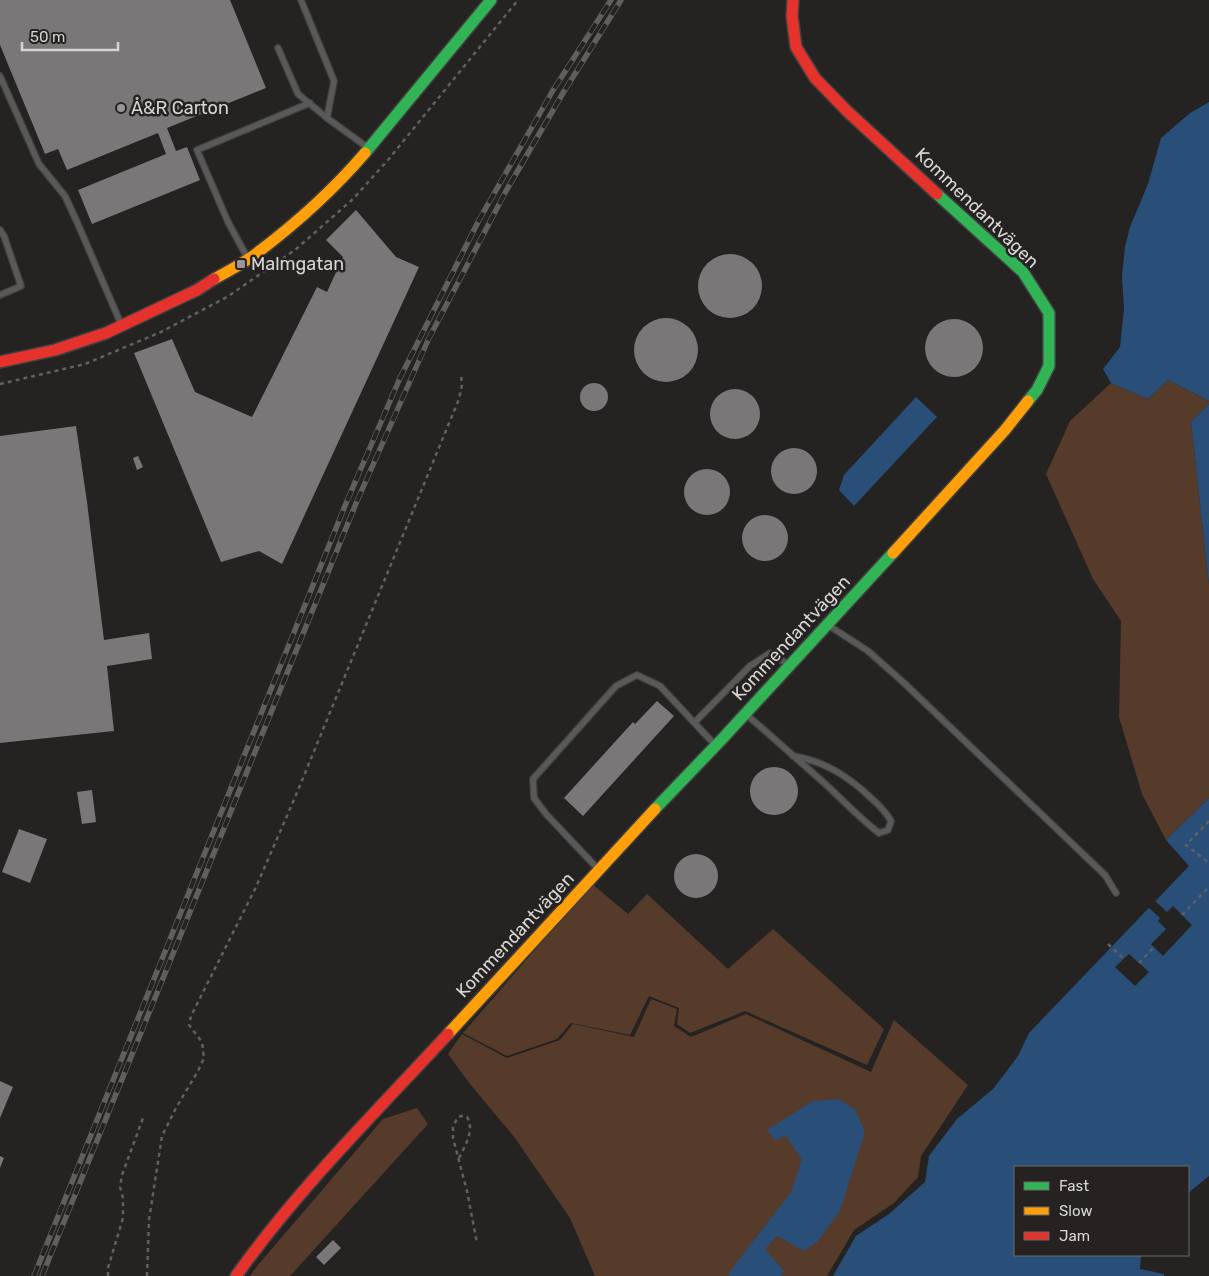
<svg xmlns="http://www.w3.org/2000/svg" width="1209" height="1276" viewBox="0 0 1209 1276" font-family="Rubik,sans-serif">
  <rect width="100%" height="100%" fill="#242322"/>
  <path fill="#563b2a" d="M1168 380 1209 401V404L1191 422 1209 585V798L1166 840 1142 794 1119 717 1121 621 1093 579 1046 474 1070 421 1111 383 1148 399Z
    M592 884 628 914 647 894 728 969 773 929 884 1029 867 1065 745 1011 690 1033 677 1024 679 1008 649 996 630 1035 571 1023 557 1039 507 1056 463 1033Z
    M651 999 677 1009 674 1026 691 1037 746 1014 871 1072 894 1020 968 1085 921 1156 918 1177 894 1203 854 1230 827 1276H595L570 1218 515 1138 470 1084 448 1054 462 1034 507 1058 560 1040 573 1024 634 1037Z
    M417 1108 428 1124 290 1276H250L258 1265 383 1119Z"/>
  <path fill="#294e78" d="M1209 102V401L1168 380 1148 399 1111 383 1103 369 1120 347 1124 309 1122 276 1125 247 1130 227 1148 184 1161 138 1190 113Z
    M916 397 937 417 854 506 839 490 844 475Z
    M1209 404V585L1191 422Z
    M1209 798V1176L1188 1193V1167H1015V1255H1141L1140 1269 1164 1274V1276H833L856 1236 889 1214 925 1182 929 1156 957 1119 993 1089 1018 1056 1029 1033 1189 866 1166 840Z
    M838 1099 855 1109 865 1132 840 1211 817 1242 804 1251 777 1236 765 1249 784 1271 780 1276H728L731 1270 791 1192 802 1160 786 1136 775 1140 767 1130 813 1101Z"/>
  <path fill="#242322" d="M1154 900 1167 912 1173 906 1192 925 1163 956 1151 944 1166 929 1158 921 1160 918 1147 906Z
    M1129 954 1149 972 1135 986 1115 967Z"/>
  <path fill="#797777" d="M0 0H230L266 88 167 128 176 151 187 147 200 180 92 224 78 190 166 154 158 133 67 170 58 149 45 154 0 45Z
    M356 210 396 257 419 267 282 564 259 551 221 562 134 353 172 339 195 392 252 417 317 287 327 292 343 257 326 240Z
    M698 286a32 32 0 1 1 64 0a32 32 0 1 1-64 0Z
    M634 350a32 32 0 1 1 64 0a32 32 0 1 1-64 0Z
    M925 348a29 29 0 1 1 58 0a29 29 0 1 1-58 0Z
    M580 397a14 14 0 1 1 28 0a14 14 0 1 1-28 0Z
    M710 414a25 25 0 1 1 50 0a25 25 0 1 1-50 0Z
    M76 426 87 502 104 640 149 633 152 659 107 666 114 731 0 743V436Z
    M771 471a23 23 0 1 1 46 0a23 23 0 1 1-46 0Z
    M138 456 143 467 137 470 133 458Z
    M684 492a23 23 0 1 1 46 0a23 23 0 1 1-46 0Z
    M742 538a23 23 0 1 1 46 0a23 23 0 1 1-46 0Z
    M657 701 674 716 583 816 564 798 633 722 635 724Z
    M750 791a24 24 0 1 1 48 0a24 24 0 1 1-48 0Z
    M92 790 96 822 82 824 77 792Z
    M19 829 47 839 30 883 2 872Z
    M674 876a22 22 0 1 1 44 0a22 22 0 1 1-44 0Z
    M0 1081 13 1087 0 1118Z
    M0 1156 4 1158 0 1168Z
    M333 1240 341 1248 324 1265 316 1257Z"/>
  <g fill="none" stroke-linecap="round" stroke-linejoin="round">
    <g stroke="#41403e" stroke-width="8">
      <path id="lane" d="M301 0 334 81 327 118
        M278 48 298 94 327 118 367 147
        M0 76 39 164 65 196 77 222 121 324
        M0 230 4 236 21 286 0 295
        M247 257 228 222 197 150 310 103
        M828 625 868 651 903 682 1105 875 1116 893
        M747 715C772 737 797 759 822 781 841 798 858 817 879 833L888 830 891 821C886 812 879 805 871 798 848 776 824 761 793 756
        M695 722 750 666 770 653 789 665
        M598 869 546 814 534 798 533 779 616 686 637 675 660 686 716 746"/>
    </g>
    <g stroke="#41403e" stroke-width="14">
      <path id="fast" d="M365 153 491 0
        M937 194 1023 272 1049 313V366L1037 390 1028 401
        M655 809 724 737 893 553"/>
    </g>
    <g stroke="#41403e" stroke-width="14">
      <path id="slow" d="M214 279C229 271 244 263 257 253 294 225 335 188 365 153
        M893 553 1005 430 1028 401
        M448 1034 655 809"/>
    </g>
    <g stroke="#41403e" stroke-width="14">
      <path id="jam" d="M793 0 792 16 796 47 815 78 847 111 937 194
        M0 362 55 350 106 333 197 290 214 279
        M236 1276C298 1189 375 1113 448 1034"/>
    </g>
    <path stroke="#606060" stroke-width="2.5" stroke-dasharray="4 4" stroke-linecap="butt" d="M0 384 85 364 161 332 227 297 295 250 353 199 388 160 518 0
      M1209 821 1186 845 1209 863
      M1182 915 1209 887
      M1108 944 1124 959
      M1139 963 1154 947
      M459 1158C465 1146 475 1130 467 1117L461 1116 457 1118 453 1128V1138L467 1191 477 1243
      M108 1276V1268L123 1218V1198L120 1187 122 1175 143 1118
      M147 1276 149 1220 162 1136 176 1108 198 1071 204 1058 202 1042 189 1025 191 1016 256 887 296 795 459 399 462 385 461 376"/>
    <use href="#lane" stroke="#5a5959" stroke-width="5.5"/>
    <use href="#fast" stroke="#30b455" stroke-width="11"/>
    <use href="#slow" stroke="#ff9f0a" stroke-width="11"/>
    <use href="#jam" stroke="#e5322d" stroke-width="11"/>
    <g stroke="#605f5e" stroke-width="5.5">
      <path id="rail" d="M34 1276 347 501 400 378 479 220 552 92 611 0
        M42 1276 357 501 429 338 506 191 563 93 621 0"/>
    </g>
    <use href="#rail" stroke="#252221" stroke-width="4" stroke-dasharray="11" stroke-linecap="butt"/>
  </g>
  <g fill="#999796" stroke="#252221" stroke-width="2">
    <circle cx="121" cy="108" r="5"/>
    <rect x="236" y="259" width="10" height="10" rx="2.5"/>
  </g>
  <g text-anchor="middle" stroke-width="5" stroke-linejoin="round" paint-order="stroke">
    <g font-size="18" fill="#d8d6d4" stroke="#252221" text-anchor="start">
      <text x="131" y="114">Å&amp;R Carton</text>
      <text x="251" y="270">Malmgatan</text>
    </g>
    <g font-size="18" fill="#d8d6d4" stroke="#252221">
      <text transform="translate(977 208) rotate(44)" y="6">Kommendantvägen</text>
      <text transform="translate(791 638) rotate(-47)" y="6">Kommendantvägen</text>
      <text transform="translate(515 935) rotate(-47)" y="6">Kommendantvägen</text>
    </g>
  </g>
  <rect x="1014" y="1166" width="175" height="90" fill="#252221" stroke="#6d6a69"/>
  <rect x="1024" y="1182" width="25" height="8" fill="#30b455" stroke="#6d6a69"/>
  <text x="1059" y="1191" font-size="15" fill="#d8d6d4">Fast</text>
  <rect x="1024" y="1207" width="25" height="8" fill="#ff9f0a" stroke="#6d6a69"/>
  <text x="1059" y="1216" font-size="15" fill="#d8d6d4">Slow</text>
  <rect x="1024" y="1232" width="25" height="8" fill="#e5322d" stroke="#6d6a69"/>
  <text x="1059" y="1241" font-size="15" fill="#d8d6d4">Jam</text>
  <path d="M22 42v8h96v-8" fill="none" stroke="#d8d6d4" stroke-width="2.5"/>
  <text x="30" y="42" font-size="15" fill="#d8d6d4" stroke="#252221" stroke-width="4" paint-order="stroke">50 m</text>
</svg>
